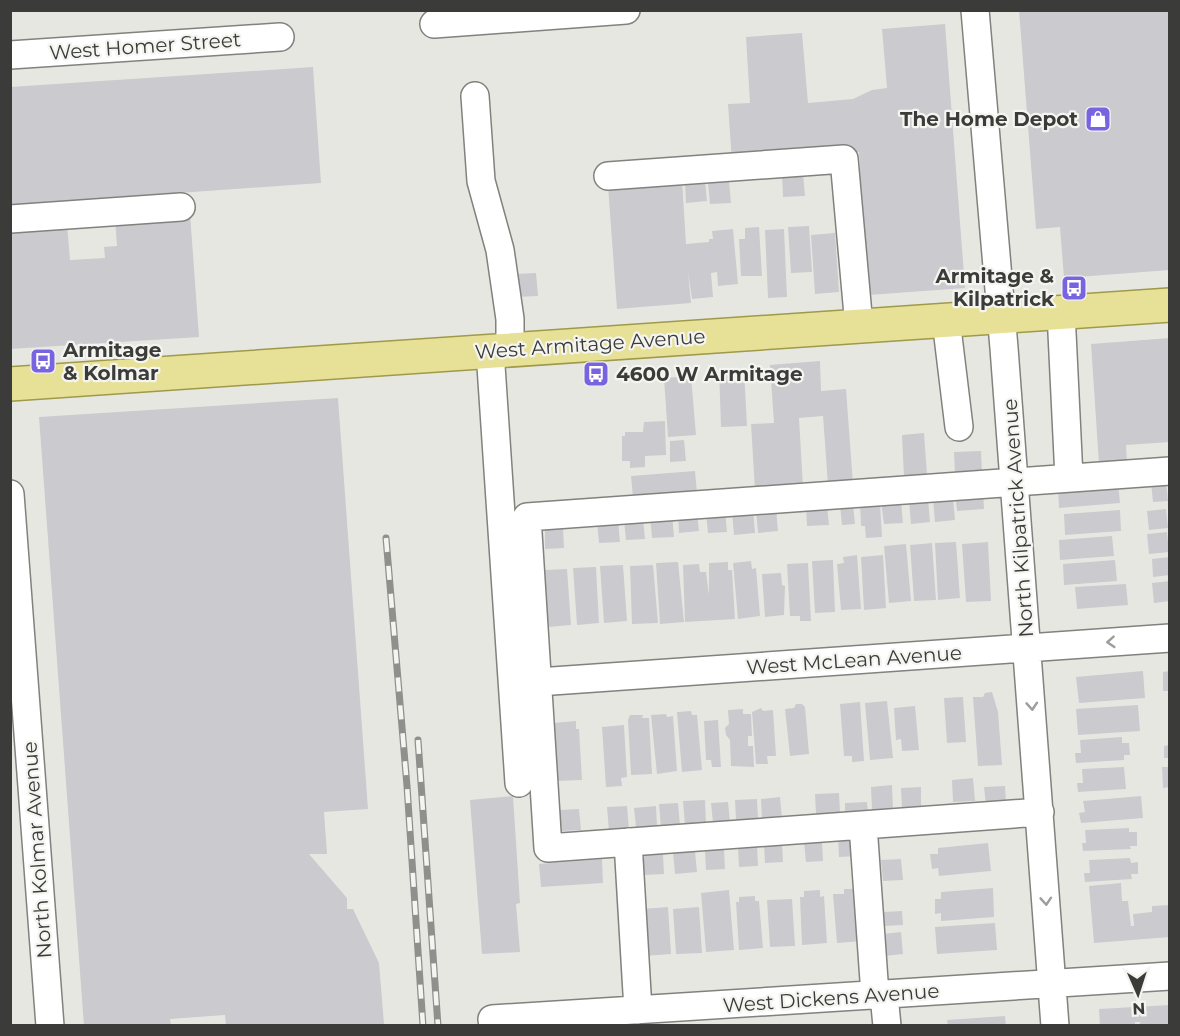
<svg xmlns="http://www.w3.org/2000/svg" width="1180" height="1036" viewBox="0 0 1180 1036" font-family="Montserrat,sans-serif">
  <rect width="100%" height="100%" fill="#e7e7e2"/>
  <path fill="#cbcbcf" d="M1019 10H1170V270L1064 278 1060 227 1036 229Z
    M945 24 965 288 869 295 862 196 858 197 856 168H860L859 152 732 162 728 104 750 103 746 37 802 33 808 103 853 99 872 90 887 88 882 29Z
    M313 67 321 183 10 205V87Z
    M803 173 805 196 783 197 782 174Z
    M682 180 686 244 709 242V239H713L712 231 733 229 738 284 718 286 717 272 711 273 713 297 692 299 688 271 691 303 617 309 608 186Z
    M705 180 707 201 686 203 685 183Z
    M729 181 731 203 710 204 708 183Z
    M190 213 199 337 10 349V227L67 223 70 260 105 258 104 247 117 246 115 218Z
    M809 226 812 272 791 273 788 227Z
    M759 227 762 276H741L739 239H745V228Z
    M784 229 787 297 768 298 765 230Z
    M835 233 839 292 815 294 811 235Z
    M536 273 538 296 517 297 515 274Z
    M1170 338V442L1126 445 1127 462 1099 464 1091 344Z
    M820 361 821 391 846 389 853 484 828 485 823 416 799 418 803 487 755 490 751 424 774 423 770 365Z
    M744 369 747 426 721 427 719 370Z
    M691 376 696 435 668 437 664 378Z
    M338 398 368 809 324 812 327 854H309L347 898V909H353L379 963 384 1024 358 1026H226L225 1015 170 1019 171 1026H84L39 417Z
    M665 421 666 455 645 456V467L630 468V461H622V436H625V432H643L644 422Z
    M924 433 927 475 904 477 902 435Z
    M684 440 686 461 670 462V441Z
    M981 451 982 473 955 474 954 452Z
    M695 471 697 493 633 498 631 476Z
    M1166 482 1168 501 1153 502 1151 483Z
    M1118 483 1120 503 1059 508 1058 487Z
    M983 490 984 509 957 511 955 492Z
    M953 498 955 520 935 522 933 500Z
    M928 499 930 522 911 524 909 500Z
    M901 501 903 523 884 524 881 502Z
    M860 503H880L882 537 866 538 865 526H861Z
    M853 504 855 524 842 525 840 505Z
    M827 505 829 525 807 526 806 506Z
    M776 508 778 531 758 533 756 510Z
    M753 509 755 533 734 535 732 511Z
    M1166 509 1168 528 1149 530 1147 511Z
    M1120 510 1121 531 1065 535 1064 514Z
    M725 511 727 532 708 533 706 513Z
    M697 512 699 531 679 533 678 514Z
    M672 514 674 537 652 538 650 515Z
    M643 518 645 539 626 540 624 520Z
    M618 520 620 542 599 543 597 521Z
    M563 527 564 548 545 549V528Z
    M1167 532 1169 552 1149 554 1147 534Z
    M1112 536 1114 556 1060 560 1059 540Z
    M956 542 960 598 938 600 935 543Z
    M988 542 991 601 966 602 962 544Z
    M932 543 936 600 914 601 910 545Z
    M906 544 911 601 889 603 884 546Z
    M857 555 861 609 841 610 837 564 844 563 843 557Z
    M883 555 886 608 864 610 861 557Z
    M1170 557V575L1153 577 1152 559Z
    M833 560 835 612 815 613 812 561Z
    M1115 560 1117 581 1064 585 1063 564Z
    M751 561 752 569 756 568 760 616 738 619 733 563Z
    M678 562 684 622 660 624 656 563Z
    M728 562V570H732L735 619 685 622 683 565 699 564 700 572H706L709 595V563Z
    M808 563 811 621H800V616H790L787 564Z
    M623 565 627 621 604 623 600 566Z
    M653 565 658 623 632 624 630 566Z
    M596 567 599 623 577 625 573 568Z
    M567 569 571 625 548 627 545 570Z
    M781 573 782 585 785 586 784 615 765 617 762 574Z
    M1170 581V601L1154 603 1152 583Z
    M1126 584 1128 605 1077 609 1075 587Z
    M1143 671 1145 698 1079 703 1076 677Z
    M1170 671V691H1163V672Z
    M992 692 998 712 1002 765 978 766 973 697H983L985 693Z
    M963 697 966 742 947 743 944 698Z
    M887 701 893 758 870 760 865 703Z
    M860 702 864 761 852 762V756H844L840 704Z
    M796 704H802L805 707 809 754 790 756 785 709 794 708Z
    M1138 705 1140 731 1078 735 1076 709Z
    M915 706 919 750 902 751 901 739 896 740 894 708Z
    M761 708 763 711 773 710 776 756H767L768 764H756L752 712Z
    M743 709V714H751L752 736H748V746H753L754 767 731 766 730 740 726 735 725 728 729 724 728 710Z
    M691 711 692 715H697L702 770 682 772 677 712Z
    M666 714 667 717 673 716 677 771 657 774 651 715Z
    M630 715H643L642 718H649L652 774 631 775 628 720Z
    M718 720 721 767H712L711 760H706L704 721Z
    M576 721V729H579L582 780 557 781 552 723Z
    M624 725 627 777 621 778 622 786 606 787 602 727Z
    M1122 737V743H1129L1130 755H1124V760L1076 763 1075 753H1081L1080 740Z
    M1170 745V758H1164V746Z
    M1124 767 1126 789 1078 792 1077 783H1083L1082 769Z
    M1162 767H1170V787L1163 788Z
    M973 778 975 801 953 802 952 780Z
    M892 785 893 809 872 810 871 787Z
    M1005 786 1006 804 986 805 984 787Z
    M921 787V809L902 810 901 788Z
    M839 793 840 812 816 814 815 794Z
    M513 796 520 903 516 904 520 952 482 954 470 800Z
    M1141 796 1143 818 1081 823 1079 813 1085 812 1083 801Z
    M780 797 782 819 762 820 761 799Z
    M757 799 758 819 736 820 735 800Z
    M705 800 706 825 685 826 683 801Z
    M728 802 730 822 713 823 711 803Z
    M867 802 868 814 845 816V803Z
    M678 803 680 826 661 828 659 804Z
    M627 806 629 830 609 831 607 807Z
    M656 806 657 826 636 827 634 808Z
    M579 809 581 830 561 831 559 810Z
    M1129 828V832H1137V846H1130L1131 849 1083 851 1082 843H1086L1085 830Z
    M857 836 858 856 839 857 838 838Z
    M822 841 823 861 806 862 804 842Z
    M764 843H782L783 862 765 863Z
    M988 843 991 871 939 876 938 868 932 869 930 854H938V848Z
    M757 846 758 866 739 867 738 847Z
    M724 849 725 869 706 870 705 850Z
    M695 851 697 872 675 874 673 852Z
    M643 854H663L664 874 644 875Z
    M1130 858 1131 863 1138 862V874H1131L1132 879 1085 882 1084 873H1090L1089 860Z
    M602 859 603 883 541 887 539 864Z
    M901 859 903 880 883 881 881 860Z
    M1121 883 1122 901H1128L1131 926H1134L1133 914 1152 912V906L1170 905V937L1094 943 1089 886Z
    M993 888 994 917 941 921V913L935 914V899H941V892Z
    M844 889H857L862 941 837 943 833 894H844Z
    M729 890 734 950 706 952 701 893Z
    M820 890V897L824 896 827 943 802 945 800 897H804V891Z
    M755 896V901H759L763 948 739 950 736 902H739V897Z
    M792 899 795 946 770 947 767 900Z
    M668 907 671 954 644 956 641 909Z
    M699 907 702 953 676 954 673 909Z
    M902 911 903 925 883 926V912Z
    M995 923 997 950 937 954 935 927Z
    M901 932 903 954 884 956 883 934Z
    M1170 1005V1026H1140V1022H1135V1026H1100L1099 1009Z
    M1005 1016 1006 1026H948L947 1020Z"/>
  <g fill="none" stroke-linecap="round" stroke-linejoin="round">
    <g stroke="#81817d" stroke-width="30">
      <path id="minor" d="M975 10 1004 348 1055 1026
        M434 24 626 10
        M10 55 280 37
        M475 96 481 181 500 250 510 319V350
        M608 176 844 159 859 326
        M10 219 181 207
        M1061 312 1069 478
        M946 320 959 427
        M490 351 519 783
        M10 494 50 1026
        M538 682 1170 638
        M1040 812 548 848 527 517 1170 471
        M863 825 875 995
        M628 842 638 1010
        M884 995 887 1026
        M493 1026 492 1019 1170 976"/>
    </g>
    <g stroke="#9f9a49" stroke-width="36">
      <path id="major" d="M10 384 1170 305"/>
    </g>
    <use href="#minor" stroke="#fff" stroke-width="27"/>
    <use href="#major" stroke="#e6e197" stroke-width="33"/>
    <g stroke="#8f8f8c" stroke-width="7">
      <path id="rail" d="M386 538 407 786 423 1026
        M418 740 438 1026"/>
    </g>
    <use href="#rail" stroke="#f4f4f0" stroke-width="4.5" stroke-dasharray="14" stroke-linecap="butt"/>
  </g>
  <defs><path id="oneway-chevron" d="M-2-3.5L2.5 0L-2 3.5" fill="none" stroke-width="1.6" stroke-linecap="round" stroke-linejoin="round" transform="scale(1.5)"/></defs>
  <g stroke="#9d9d9c">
    <use href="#oneway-chevron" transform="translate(1111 642) rotate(176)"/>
    <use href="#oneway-chevron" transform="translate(1032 706) rotate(86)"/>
    <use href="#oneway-chevron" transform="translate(1046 901) rotate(86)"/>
  </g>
  <defs>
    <g id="shop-square" transform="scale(1.35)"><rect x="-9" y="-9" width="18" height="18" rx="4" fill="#7864df" stroke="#f4f4f0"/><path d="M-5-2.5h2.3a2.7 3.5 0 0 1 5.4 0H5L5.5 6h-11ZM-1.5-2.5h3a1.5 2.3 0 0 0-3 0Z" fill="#fff"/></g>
    <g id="bus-square" transform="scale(1.35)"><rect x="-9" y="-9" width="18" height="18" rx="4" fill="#7864df" stroke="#f4f4f0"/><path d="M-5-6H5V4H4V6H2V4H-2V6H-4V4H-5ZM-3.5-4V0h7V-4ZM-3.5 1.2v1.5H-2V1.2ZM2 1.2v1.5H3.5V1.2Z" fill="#fff"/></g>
  </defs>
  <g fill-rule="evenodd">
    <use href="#shop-square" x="1098" y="119"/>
    <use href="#bus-square" x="1074" y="288"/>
    <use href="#bus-square" x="43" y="361"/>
    <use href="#bus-square" x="596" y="374"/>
  </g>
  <g text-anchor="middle" stroke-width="4.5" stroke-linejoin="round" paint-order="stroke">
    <g font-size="20" fill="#3b3b39" stroke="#f4f4f0">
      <text transform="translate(145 46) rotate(-4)" y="7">West Homer Street</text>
      <text transform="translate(590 344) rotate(-4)" y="7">West Armitage Avenue</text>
      <text transform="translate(1018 518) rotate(-94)" y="7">North Kilpatrick Avenue</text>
      <text transform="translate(854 660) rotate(-4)" y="7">West McLean Avenue</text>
      <text transform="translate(37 850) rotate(-94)" y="7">North Kolmar Avenue</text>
      <text transform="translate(831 998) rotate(-4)" y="7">West Dickens Avenue</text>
    </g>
    <g font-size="20" font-weight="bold" fill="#3b3b39" stroke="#f4f4f0" text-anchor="end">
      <text x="1078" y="126">The Home Depot</text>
      <text x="1054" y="283">Armitage &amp;<tspan x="1054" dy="23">Kilpatrick</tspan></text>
      <text x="63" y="357" text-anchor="start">Armitage<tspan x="63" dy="23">&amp; Kolmar</tspan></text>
      <text x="616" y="381" text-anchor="start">4600 W Armitage</text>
    </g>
  </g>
  <rect width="1180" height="1036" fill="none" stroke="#3b3b39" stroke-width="24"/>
  <g transform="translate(1138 994) rotate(177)" stroke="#f4f4f0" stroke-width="4.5" paint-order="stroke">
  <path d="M0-4.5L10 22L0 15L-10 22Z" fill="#3b3b39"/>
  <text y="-9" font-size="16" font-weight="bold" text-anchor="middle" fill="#3b3b39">N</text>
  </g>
</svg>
